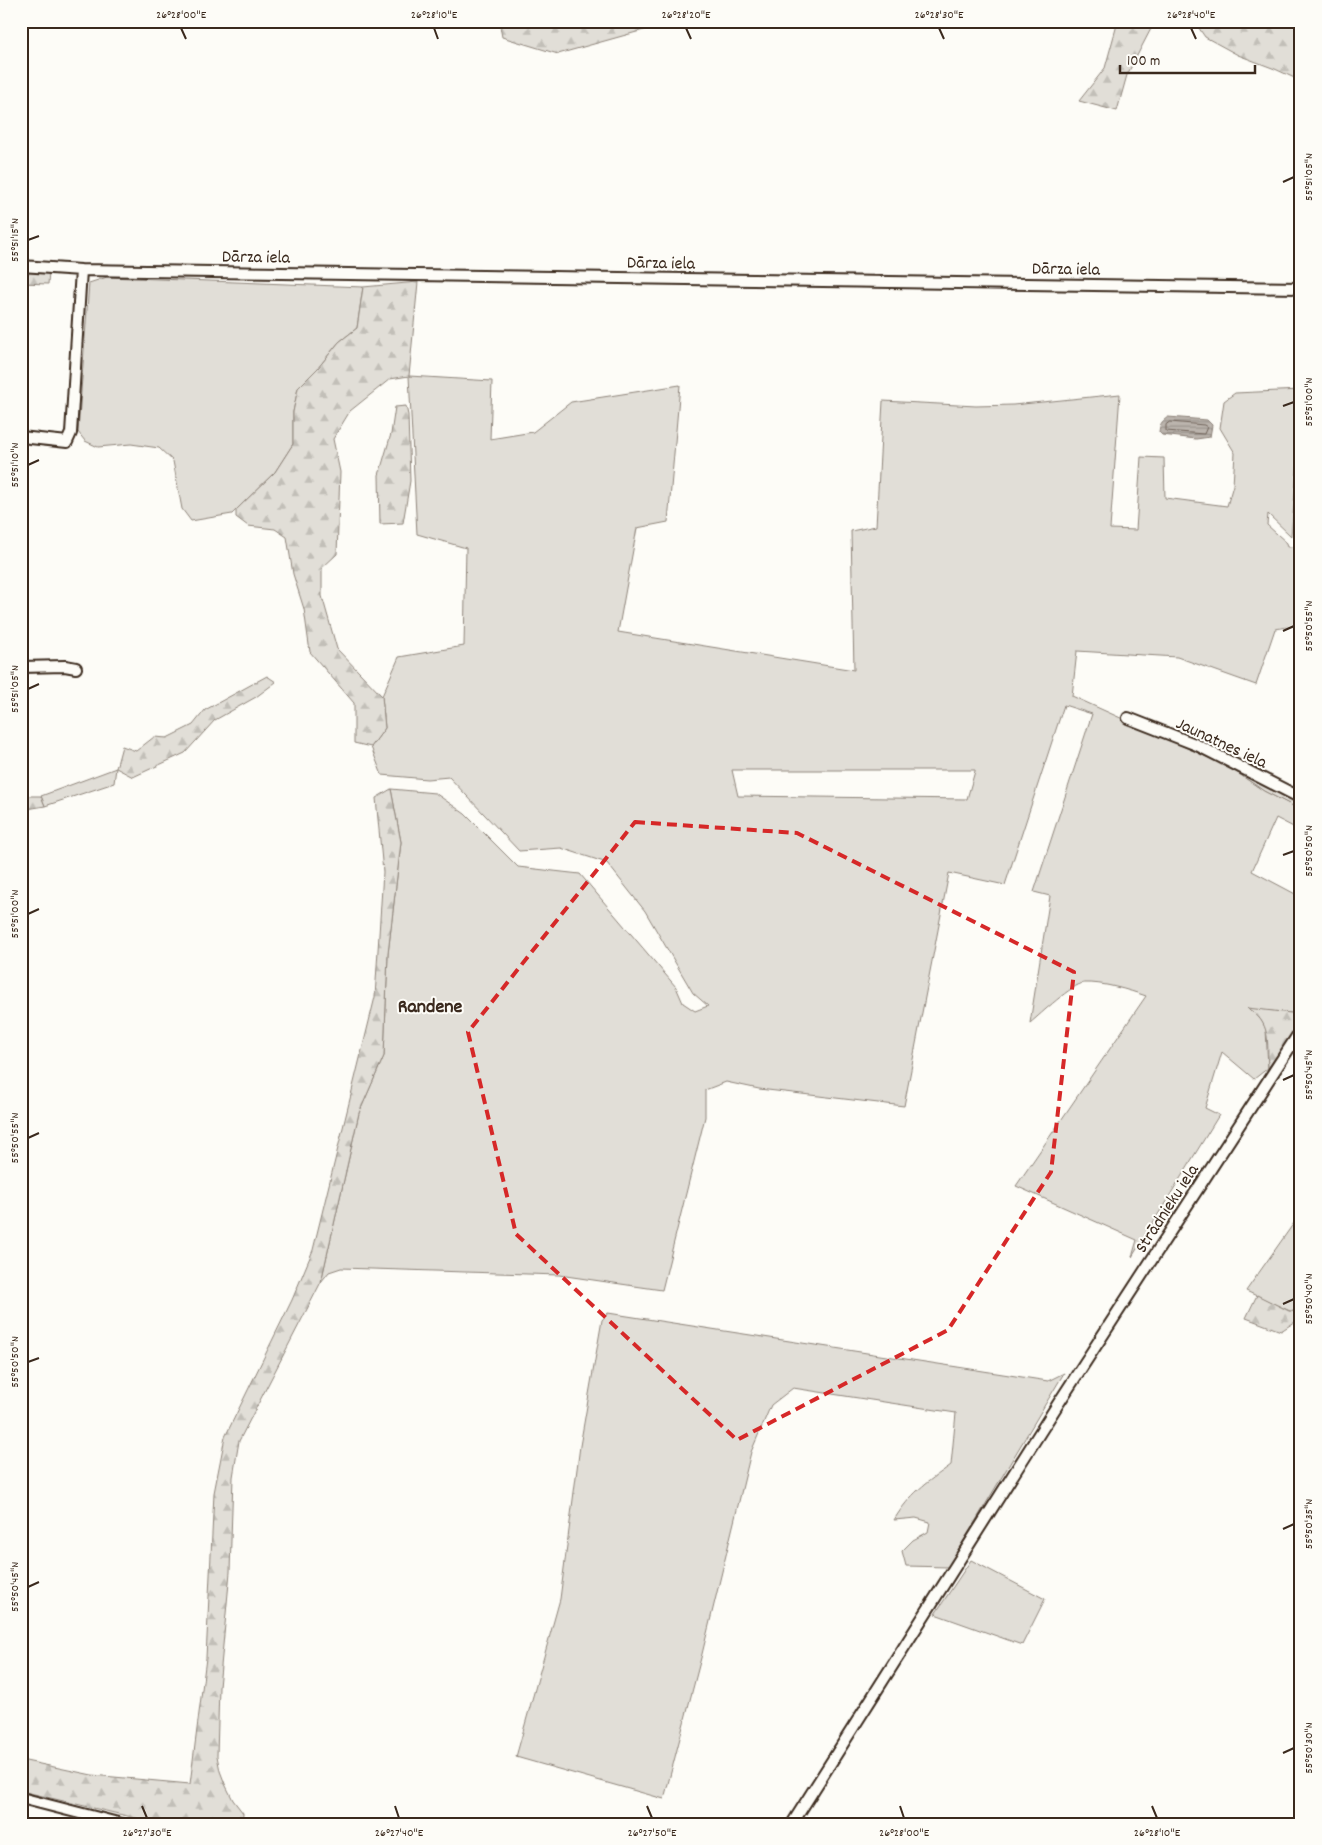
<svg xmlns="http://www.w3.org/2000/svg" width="1322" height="1845" viewBox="0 0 1322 1845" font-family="Dekko,sans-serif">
  <defs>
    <pattern id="forest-firs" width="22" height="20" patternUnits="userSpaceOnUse" patternTransform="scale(1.25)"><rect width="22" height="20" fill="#e1ded7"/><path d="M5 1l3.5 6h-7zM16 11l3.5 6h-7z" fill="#c2bfb8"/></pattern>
    <pattern id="water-rules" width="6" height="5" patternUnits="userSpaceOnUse" patternTransform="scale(1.25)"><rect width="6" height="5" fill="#bbb4ad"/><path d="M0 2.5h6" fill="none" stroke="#99938c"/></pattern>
  </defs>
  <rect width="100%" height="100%" fill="#fdfcf7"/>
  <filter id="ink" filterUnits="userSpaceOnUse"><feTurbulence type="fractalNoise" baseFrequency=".02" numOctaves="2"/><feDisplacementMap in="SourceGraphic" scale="10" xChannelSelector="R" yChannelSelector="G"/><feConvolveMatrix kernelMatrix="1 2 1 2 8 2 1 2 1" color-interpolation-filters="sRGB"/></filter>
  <g filter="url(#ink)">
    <path fill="#e1ded7" stroke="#8e847a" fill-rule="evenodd" d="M107 277 363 287 357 328 339 342 318 368 298 388 293 412V444L275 472 232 514 191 521 182 509 173 461 159 448 131 444 98 447 85 441 78 432 89 283Z
      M409 376 492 381 490 439 533 432 571 402 680 385 668 522 637 528 618 632 854 670 851 531 876 526 883 401 976 406 1013 405 1120 394 1110 529 1136 530 1141 457 1164 458 1165 498 1227 506 1233 485 1235 453 1220 428 1224 401 1235 393 1301 390V428L1291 536 1268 514 1267 525 1287 543 1288 547 1301 546V625L1275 629 1256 685 1177 657 1077 651 1072 696 1229 767 1264 791 1301 810V831L1276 818 1252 871 1301 897V1012L1298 1016 1291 1013 1248 1009 1259 1015 1266 1029 1268 1068 1254 1079 1222 1052 1205 1108 1219 1115 1132 1257 1137 1240 1016 1186 1146 996C1129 990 1102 982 1084 983 1072 984 1041 1014 1030 1023L1050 896 1034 892 1092 714 1064 705 1005 885 949 873 904 1106 759 1089 726 1082 705 1090V1117L662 1290 559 1275 341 1268 329 1272 321 1282 359 1113 384 1056 388 954 401 842 391 789 435 793 465 814 518 867 580 874 676 987 683 1003 695 1011 708 1006 693 993 645 911 607 863 561 848 519 851 449 777 427 779 382 775 371 747 385 728 382 696 399 657 464 646 466 548 417 534ZM732 770H975V771L967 799 738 796Z
      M116 768 114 783 45 806 41 796Z
      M1301 1213V1312L1290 1311 1246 1291Z
      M608 1313 1048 1381 1064 1373 948 1567 906 1566 902 1551 913 1540 928 1532 930 1522 916 1518 894 1520C911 1492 925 1484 951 1465L956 1413 793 1388 771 1405 751 1452 702 1654 664 1799 516 1757 560 1599 580 1446 602 1320Z
      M971 1560 1045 1599 1022 1645 935 1614Z"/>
    <path fill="url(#forest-firs)" stroke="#8e847a" d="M499 21H676L558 54 502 37Z
      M1118 21H1155L1127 75 1117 111 1079 101 1105 68Z
      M1194 21H1301V81L1275 69 1238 55 1205 37Z
      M21 270 49 272 48 284 21 283Z
      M418 282 409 376 390 379 350 411 333 439 340 472 337 554 322 568V596L337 649 382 696 385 728 371 747 354 743V703L310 652 304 609 293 574 287 537 275 529 248 526 236 517V510L275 472 293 444V412L298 388 318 368 339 342 357 328 363 287Z
      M406 406 408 415 410 481 403 523 380 524 379 475 391 434 395 407Z
      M267 676 276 682 256 697 215 720 185 753 133 777 116 768 122 746 136 751 154 737 167 738 193 725 205 710Z
      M1229 767 1301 804V810L1264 791Z
      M391 789 401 842 388 954 384 1056 359 1113 321 1282 239 1441 233 1477 230 1572 219 1687 217 1756 220 1771 225 1784 233 1800 243 1813 242 1824H161L21 1791V1760L92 1775 190 1784 206 1658 214 1493 225 1437 292 1300 313 1250 375 997 383 872 376 798Z
      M21 796H41L45 806 21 810Z
      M1247 1008 1291 1013 1298 1016 1300 1022 1298 1026 1268 1068C1267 1041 1272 1023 1247 1008Z
      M1257 1295 1289 1311 1301 1312V1318L1281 1331 1246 1318Z"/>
    <path fill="url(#water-rules)" stroke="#887d74" d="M1168 417 1207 420 1212 425 1210 437 1196 439 1162 435 1159 432C1160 424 1161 422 1168 417Z"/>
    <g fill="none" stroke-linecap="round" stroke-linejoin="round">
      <path stroke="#6e6157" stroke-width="1" d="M1170 422 1204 425 1207 427 1204 434 1166 431V425Z"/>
      <g stroke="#3b2a1e" stroke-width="14">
        <path id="minor" d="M21 266 81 270 1301 288
          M21 437 67 442 71 433 81 270
          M21 667 65 666 76 668
          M1128 718 1197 745 1301 798
          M21 1798 122 1824
          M792 1824 1058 1404 1301 1030"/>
      </g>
      <use href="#minor" stroke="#fdfcf7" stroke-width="10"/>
    </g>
  </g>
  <path fill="none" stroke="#d62828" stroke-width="4" stroke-dasharray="10 6" stroke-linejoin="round" d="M635 822 797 833 1074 972 1051 1172 948 1330 737 1440 516 1234 468 1032Z"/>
  <path fill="none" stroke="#3b2a1e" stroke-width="2" d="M181 28 186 39M434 28 438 39M686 28 691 39M939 28 944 39M1191 28 1196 39M1283 182 1294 177M28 240 39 236M1283 406 1294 402M28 465 39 460M1283 631 1294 626M28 689 39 684M1283 855 1294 851M28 914 39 909M1283 1080 1294 1075M28 1138 39 1133M1283 1304 1294 1299M28 1362 39 1358M1283 1529 1294 1524M28 1587 39 1582M1283 1753 1294 1748M142 1806 147 1818M395 1806 399 1818M647 1806 652 1818M900 1806 904 1818M1152 1806 1157 1818"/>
  <g text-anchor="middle" stroke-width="4" stroke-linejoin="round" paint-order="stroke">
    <g font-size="18" fill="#3b2a1e" stroke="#fdfcf7">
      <text transform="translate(256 256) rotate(1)" y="6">Dārza iela</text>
      <text transform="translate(661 262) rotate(1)" y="6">Dārza iela</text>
      <text transform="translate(1066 268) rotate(1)" y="6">Dārza iela</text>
      <text transform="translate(1222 742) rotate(25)" y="6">Jaunatnes iela</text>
      <text transform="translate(1166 1208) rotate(-57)" y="6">Strādnieku iela</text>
    </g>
    <g font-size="20" font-weight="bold" fill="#3b2a1e" stroke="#fdfcf7">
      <text x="430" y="1012">Randene</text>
    </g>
  </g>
  <rect width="1322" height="1845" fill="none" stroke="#fdfcf7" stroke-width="55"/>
  <path d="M1120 65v8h135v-8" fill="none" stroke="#3b2a1e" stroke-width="2.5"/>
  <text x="1127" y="65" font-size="15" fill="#3b2a1e" stroke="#fdfcf7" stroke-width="4" paint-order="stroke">100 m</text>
  <rect x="28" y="28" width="1266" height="1790" fill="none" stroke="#3b2a1e" stroke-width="2"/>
  <g font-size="12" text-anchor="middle" fill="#3b2a1e">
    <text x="181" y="18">26°28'00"E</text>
    <text x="434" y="18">26°28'10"E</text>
    <text x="686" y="18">26°28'20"E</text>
    <text x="939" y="18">26°28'30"E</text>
    <text x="1191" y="18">26°28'40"E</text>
    <text transform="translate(1308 177) rotate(-90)" y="4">55°51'05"N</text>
    <text transform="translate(14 240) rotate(-90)" y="4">55°51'15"N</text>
    <text transform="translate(1308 402) rotate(-90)" y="4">55°51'00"N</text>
    <text transform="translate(14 465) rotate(-90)" y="4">55°51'10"N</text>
    <text transform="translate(1308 626) rotate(-90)" y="4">55°50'55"N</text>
    <text transform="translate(14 689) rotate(-90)" y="4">55°51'05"N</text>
    <text transform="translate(1308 851) rotate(-90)" y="4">55°50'50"N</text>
    <text transform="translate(14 914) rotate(-90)" y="4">55°51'00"N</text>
    <text transform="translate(1308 1075) rotate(-90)" y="4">55°50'45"N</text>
    <text transform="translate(14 1138) rotate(-90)" y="4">55°50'55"N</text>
    <text transform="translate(1308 1299) rotate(-90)" y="4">55°50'40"N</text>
    <text transform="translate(14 1362) rotate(-90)" y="4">55°50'50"N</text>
    <text transform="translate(1308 1524) rotate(-90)" y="4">55°50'35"N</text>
    <text transform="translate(14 1587) rotate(-90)" y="4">55°50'45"N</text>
    <text transform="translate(1308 1748) rotate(-90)" y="4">55°50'30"N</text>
    <text x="147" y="1836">26°27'30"E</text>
    <text x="399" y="1836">26°27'40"E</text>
    <text x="652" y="1836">26°27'50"E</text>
    <text x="904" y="1836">26°28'00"E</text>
    <text x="1157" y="1836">26°28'10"E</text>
  </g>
</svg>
